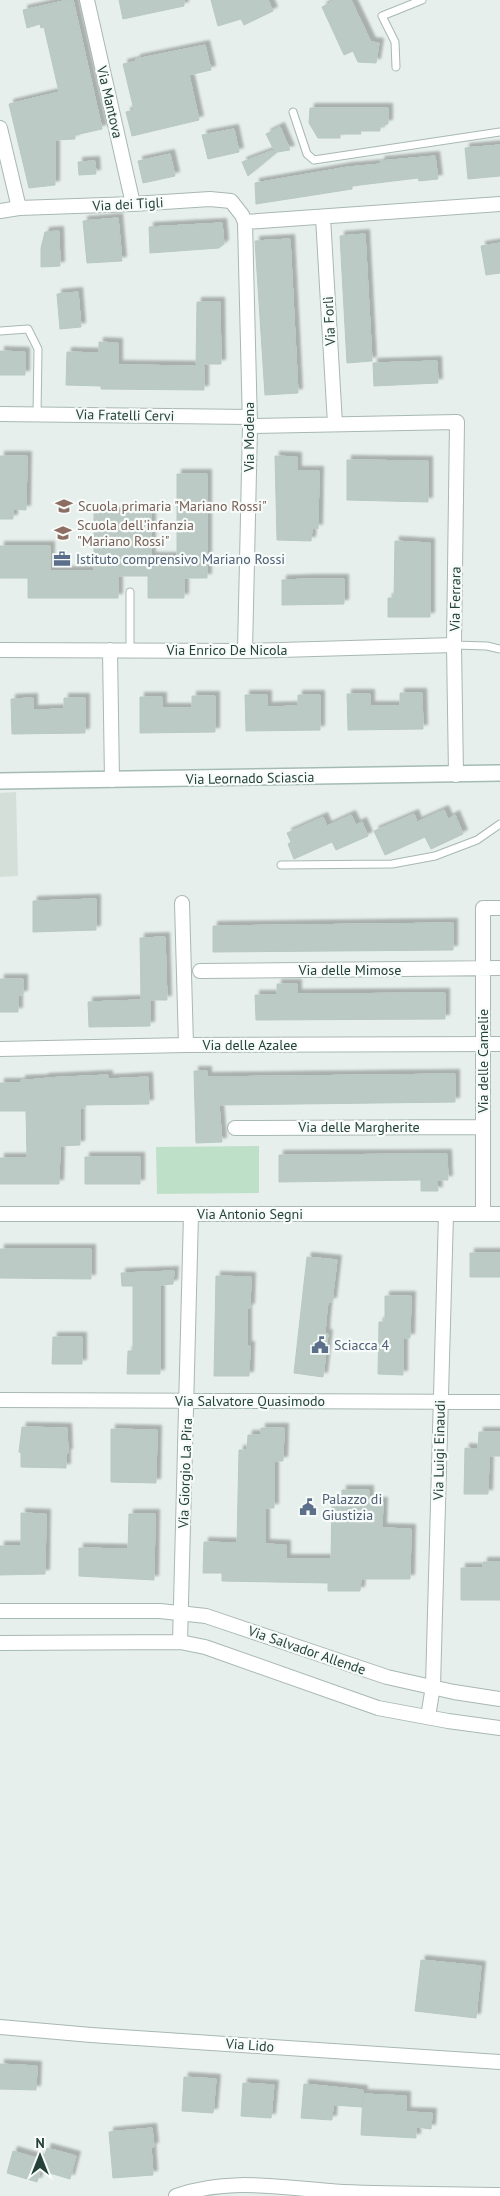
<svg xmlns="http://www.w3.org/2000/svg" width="500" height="2196" viewBox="0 0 500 2196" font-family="'PT Sans',sans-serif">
  <defs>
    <filter id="shadow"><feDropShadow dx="4.5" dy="-4.5" stdDeviation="1" flood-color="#0004"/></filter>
  </defs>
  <rect width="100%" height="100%" fill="#e6efeb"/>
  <path fill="#d4dfda" d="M16 792 18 876 0 877V793Z"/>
  <path fill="#bfe0c8" d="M259 1146V1193L157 1194 156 1147Z"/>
  <path fill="#bbcac4" stroke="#b8c9c2" filter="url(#shadow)" d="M68 0H73L102 129 75 135V139L55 140V185L29 188 9 104 59 92 44 27 41 28 40 24 27 28 23 10Z
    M119 0H184V6L123 19Z
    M211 0H268L273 11 244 25 241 19 218 26Z
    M335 0H351L371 42 379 43 376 63 358 62 353 51 344 55 322 7Z
    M205 45 211 70 189 75 199 120 132 136 126 112 134 110 123 64 136 61V59Z
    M310 108H388V124L380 125V131H360L361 134H340V138H318L309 123Z
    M280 127 290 150 277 152 248 176 242 162 274 150 266 134Z
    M234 129 239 152 208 159 202 135Z
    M500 145V176L468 179 465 148Z
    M170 154 175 176 143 183 138 161Z
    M435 156 438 179 419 181 418 178 352 186V189L256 204 255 183 348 167 381 164 380 161Z
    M95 161 96 174 79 175 78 162Z
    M118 218 122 261 87 263 83 221Z
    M222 223 224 244 219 248 150 253 149 227Z
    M59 231 60 266 41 267V248L45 232Z
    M365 234 372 361 347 363 340 236Z
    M290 239 298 393 265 395 255 241Z
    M500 243V273L486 275 481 246Z
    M78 292 81 327 60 329 57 294Z
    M197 302H220L221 364H196Z
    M99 342 118 343V365L204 366V390L101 389V386L66 385 67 352 99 353Z
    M0 351 25 352V375H0Z
    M437 361 438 383 374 386 373 363Z
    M0 456H27L26 510 13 509V519H0Z
    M275 456 297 457V471H319L318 529 312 528 311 541 277 540Z
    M347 460 428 461V502L347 500Z
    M177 474H207V578H184V598H148V576H118V598H28V578H0V546H50V571H94V513L151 512V557H177Z
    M395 541 430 543V617H388V598H394Z
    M309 579H344V604L282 605V580Z
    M400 693H422L423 729 348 730 347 694H370V706H400Z
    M245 695H267V707L298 706V695H320V730L246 731Z
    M192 696H215V732L140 733V697H162V708H192Z
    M33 698V710L64 709V698H85V733L12 734 11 699Z
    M444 810 448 819 455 815 463 834 431 849 425 837 385 855 374 831 414 814 417 822Z
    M351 815 356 825 362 822 368 836 336 850 332 842 294 859 288 844 291 842 287 833 323 817 327 826Z
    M96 899V930L33 932V901Z
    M453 923V950L213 952V926Z
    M165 937 167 1000H150V1026L89 1027 88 1002 141 1000 140 938Z
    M0 979H23V995H18V1012H0Z
    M277 984H297V994L445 993V1019L256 1020 255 995H277Z
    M194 1071H207V1077L455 1074V1102L219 1105 222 1142 196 1143Z
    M108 1075V1079L148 1077 149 1104 85 1105V1108H80V1145L60 1146 59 1184H0V1158H27L26 1111H0V1083H21V1080L44 1079V1078Z
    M447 1154 448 1180H437L438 1191H421V1180L279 1182V1155Z
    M85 1157H140V1184H85Z
    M0 1249H91V1279L0 1278Z
    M470 1253H500V1277H470Z
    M307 1257 337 1260 332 1302H328L326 1320 325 1334H328L323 1377 294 1373Z
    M174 1271 173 1284 160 1285V1374H127L128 1351H133V1286H122L121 1273Z
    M216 1276 251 1277 250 1308H247V1346H250L249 1376H214Z
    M385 1296H411L410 1338H403V1375L378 1374 379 1322H385Z
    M53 1337H82V1364H52Z
    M22 1427 67 1428 68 1453H66V1468L21 1467V1453L19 1452Z
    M261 1428H284L283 1461H274V1508H265V1544L286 1545V1559H331L332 1501 342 1502V1490H369V1502H383L382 1528 411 1529 410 1579H361L360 1591H328V1583L222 1581V1573H203L204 1542 237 1543 239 1450H247L248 1435H261Z
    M111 1429 157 1430 156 1483 111 1482Z
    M479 1432H500V1456H489L488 1494H464L465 1448 478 1449Z
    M21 1513 46 1514 45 1574 0 1575V1546H21Z
    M129 1514H155L154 1580 79 1576V1548L128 1549Z
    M483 1562H500V1600H461V1568H483Z
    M421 1960 481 1966 476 2018 415 2011Z
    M0 2064 37 2066 36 2090 0 2089Z
    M184 2077 216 2079 213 2113 182 2111Z
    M243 2083 274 2085 271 2118 241 2116Z
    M304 2084 363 2090 362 2107 333 2105 332 2120 301 2118Z
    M363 2094 406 2096V2112L432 2113 431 2129 416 2127V2138L361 2135Z
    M152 2128 154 2147H151L153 2175 113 2178 109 2132Z
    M47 2148 76 2156 70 2179 40 2170Z
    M13 2151 43 2160 37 2182 7 2173Z"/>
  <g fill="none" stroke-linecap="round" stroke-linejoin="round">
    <g stroke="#a8b8b2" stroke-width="9">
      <path id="lane" d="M396 67 395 42 382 16 422 0
        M293 112 307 154 314 160 500 132
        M0 331 28 329 38 349 37 415
        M130 592V650
        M454 645 487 646 500 649
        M281 865 392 864 435 856 477 840 500 824"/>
    </g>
    <g stroke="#a8b8b2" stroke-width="16">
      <path id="street" d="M87 0 133 204
        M0 128 19 208
        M0 211 19 208 133 204 210 199 231 201 242 215 245 222 250 426 245 651
        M323 217 335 424
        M245 222 500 204
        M0 414 250 417
        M250 426 457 422 454 645 456 775
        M0 650 245 651 454 645
        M110 650 112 780
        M182 903 186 1045
        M200 971 500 968
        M0 1049 186 1045 500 1044
        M235 1128 483 1127
        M0 1214H500
        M483 1214V908H500
        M0 1400 500 1402
        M0 1611H160L206 1616 387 1677 454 1692 500 1699
        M180 1642 191 1214
        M0 1643 180 1642 205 1647 378 1708 448 1721 500 1728
        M428 1717 433 1686 446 1214
        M0 2027 91 2035 500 2062
        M176 2196C231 2176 287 2189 343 2192 395 2194 448 2194 500 2195"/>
    </g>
    <g stroke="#a4bbb3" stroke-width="18">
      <path id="secondary" d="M0 781 500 773"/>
    </g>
    <use href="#lane" stroke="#fff" stroke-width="7"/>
    <use href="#street" stroke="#fff" stroke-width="14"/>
    <use href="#secondary" stroke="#fff" stroke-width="15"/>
  </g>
  <defs>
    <g id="school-bare" transform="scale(1.35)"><path d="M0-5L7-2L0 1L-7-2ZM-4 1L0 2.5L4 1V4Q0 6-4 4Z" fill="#8d6e63" stroke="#f7fbf9" stroke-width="2.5" paint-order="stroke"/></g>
    <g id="office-bare" transform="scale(1.35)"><path d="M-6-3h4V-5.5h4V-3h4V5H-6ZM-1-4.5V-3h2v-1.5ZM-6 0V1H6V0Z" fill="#5c6f8a" stroke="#f7fbf9" stroke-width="2.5" paint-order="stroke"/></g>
    <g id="civic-bare" transform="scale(1.35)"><path d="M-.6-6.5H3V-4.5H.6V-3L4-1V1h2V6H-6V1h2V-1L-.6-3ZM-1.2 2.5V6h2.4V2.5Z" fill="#5c6f8a" stroke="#f7fbf9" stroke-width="2.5" paint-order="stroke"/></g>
  </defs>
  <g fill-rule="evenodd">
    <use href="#school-bare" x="64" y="506"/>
    <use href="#school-bare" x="63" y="533"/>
    <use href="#office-bare" x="62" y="559"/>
    <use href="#civic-bare" x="320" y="1345"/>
    <use href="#civic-bare" x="308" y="1507"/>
  </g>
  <g text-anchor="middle" stroke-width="4.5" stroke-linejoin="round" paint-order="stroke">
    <g font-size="14" fill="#24423a" stroke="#f7fbf9">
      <text transform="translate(110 102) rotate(77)" y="5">Via Mantova</text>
      <text transform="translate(128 204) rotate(-3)" y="5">Via dei Tigli</text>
      <text transform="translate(329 321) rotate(-93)" y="5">Via Forlì</text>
      <text transform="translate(125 415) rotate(1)" y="5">Via Fratelli Cervi</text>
      <text transform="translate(249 437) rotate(-90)" y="5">Via Modena</text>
      <text transform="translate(455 599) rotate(-89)" y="5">Via Ferrara</text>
      <text x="227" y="655">Via Enrico De Nicola</text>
      <text transform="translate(250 778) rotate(-1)" y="5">Via Leornado Sciascia</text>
      <text x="350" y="975">Via delle Mimose</text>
      <text x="250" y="1050">Via delle Azalee</text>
      <text transform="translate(483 1061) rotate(-90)" y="5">Via delle Camelie</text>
      <text x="359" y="1132">Via delle Margherite</text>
      <text x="250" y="1219">Via Antonio Segni</text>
      <text x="250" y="1406">Via Salvatore Quasimodo</text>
      <text transform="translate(439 1450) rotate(-89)" y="5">Via Luigi Einaudi</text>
      <text transform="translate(185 1473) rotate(-88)" y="5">Via Giorgio La Pira</text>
      <text transform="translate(307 1650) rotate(19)" y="5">Via Salvador Allende</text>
      <text transform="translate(250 2045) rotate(4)" y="5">Via Lido</text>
    </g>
    <g font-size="14" fill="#785e54" stroke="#f7fbf9" text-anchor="start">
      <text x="78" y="511">Scuola primaria "Mariano Rossi"</text>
      <text x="77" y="530">Scuola dell'infanzia<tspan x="77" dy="16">"Mariano Rossi"</tspan></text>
    </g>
    <g font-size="14" fill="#4e5e75" stroke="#f7fbf9" text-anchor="start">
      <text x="76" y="564">Istituto comprensivo Mariano Rossi</text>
      <text x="334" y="1350">Sciacca 4</text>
      <text x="322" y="1504">Palazzo di<tspan x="322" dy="16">Giustizia</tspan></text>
    </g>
  </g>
  <g transform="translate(40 2156)" stroke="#f7fbf9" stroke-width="4" paint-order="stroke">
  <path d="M0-4L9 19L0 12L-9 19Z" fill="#24423a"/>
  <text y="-8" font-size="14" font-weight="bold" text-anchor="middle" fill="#24423a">N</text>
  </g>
</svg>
